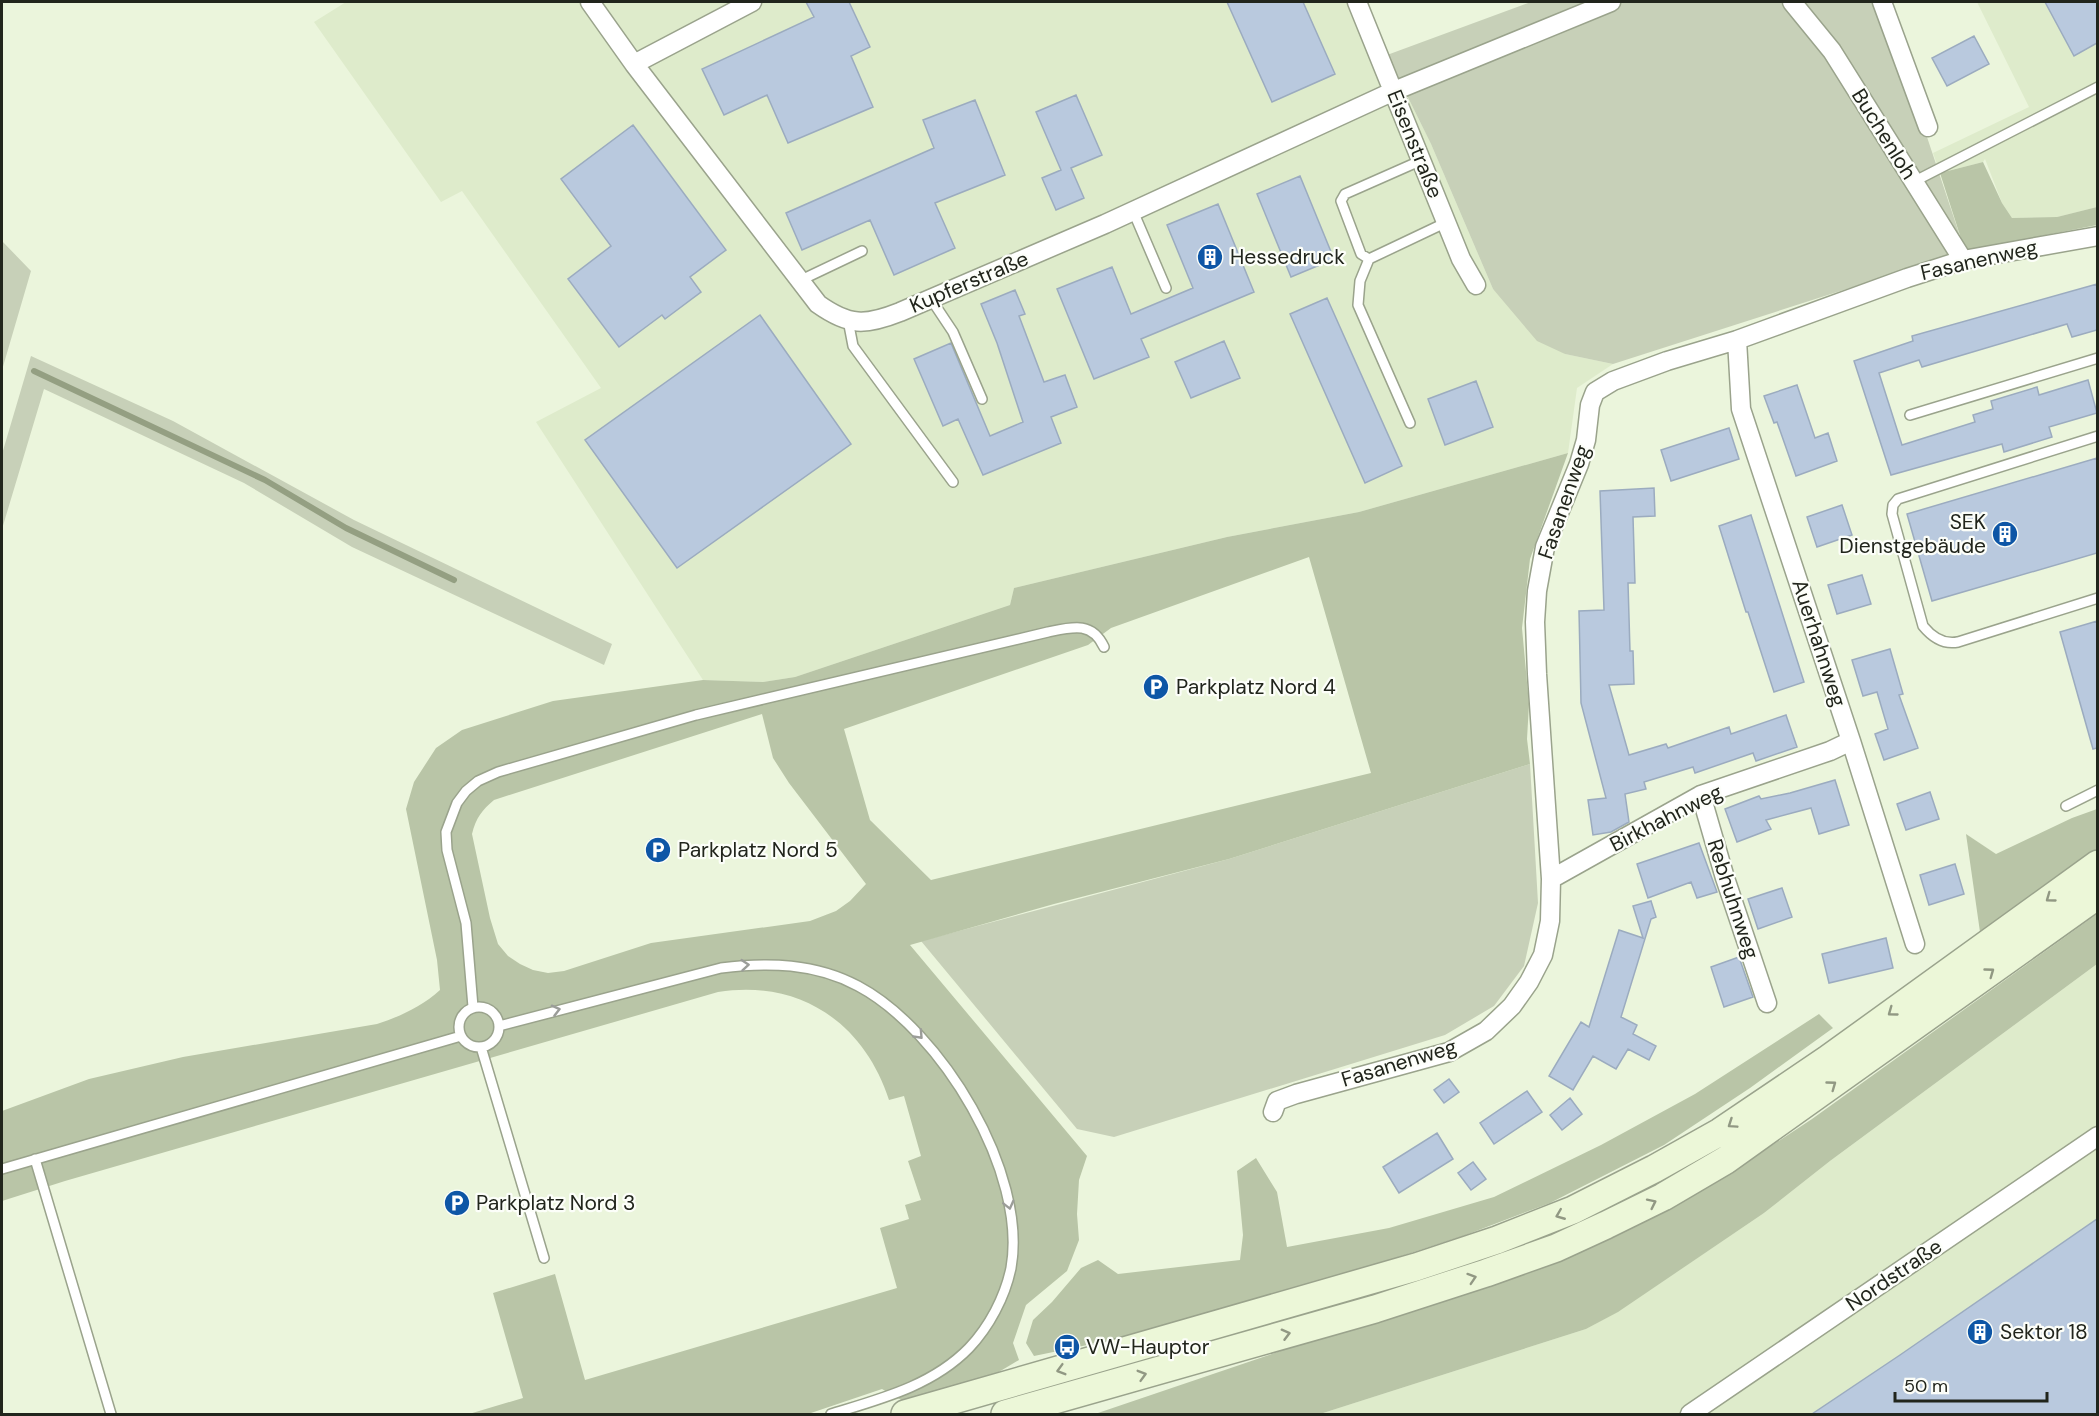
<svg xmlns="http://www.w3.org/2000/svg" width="2099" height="1416" viewBox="0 0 2099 1416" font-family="'DM Sans',sans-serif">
  <rect width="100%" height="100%" fill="#ebf5dc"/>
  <path fill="#deebcb" d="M346 2H1364L1387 55 1431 144 1493 289 1565 354 1613 364 1577 388 1568 453 1359 512 1227 537 1014 588 1010 605 795 677 763 682 703 680 536 422 601 388 462 191 441 202 314 22Z
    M1977 2H2097V207L2057 217 2012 218 2002 203 1985 159 1983 162 1940 173 1933 153 2029 107Z
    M2097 964V1414H1320L1586 1329 1617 1312 1764 1213 1830 1161Z"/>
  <path fill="#c7d0b8" d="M1531 2H1882L1965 251 1613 364 1565 354 1537 341 1493 289 1431 144 1387 55Z
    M2 241 31 271 2 370Z
    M31 356 173 421 354 520 612 644 604 665 352 547 244 483 44 389 2 529V454Z
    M1530 764 1538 903 1524 966 1494 1006 1445 1035 1114 1137 1077 1129 921 941 1229 859Z"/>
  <path fill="#b9c5a7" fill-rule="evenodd" d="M1983 162 2002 203 2012 218 2057 217 2097 207V225L1965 251 1940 173Z
    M1568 453 1530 559 1522 628 1529 704 1527 739 1530 764 1229 859 1054 904 910 945 1087 1156 1079 1180 1077 1214 1079 1240 1067 1271 1026 1305 1013 1343 1019 1360 987 1379 903 1401 882 1389 808 1414H469L523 1398 493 1293 555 1274 585 1380 897 1288 880 1228 909 1219 905 1205 921 1200 908 1161 921 1156 904 1096 889 1100C864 1023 800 979 718 992L65 1181 2 1201V1111L89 1079 183 1057 377 1024C401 1016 421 1007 440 990L437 960 406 809 414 782 436 748 462 730 553 701 703 680 763 682 795 677 1010 605 1014 588 1227 537 1359 512ZM1309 557 1371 773 931 880 870 820 844 729 1088 645 1111 628ZM762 714 773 758 789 783 866 884 850 901 836 911 810 921 651 943 564 971 548 973 533 970 520 964 508 956 498 944 490 918 472 834C476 818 482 810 494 800Z
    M2097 809V849L1980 932 1966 834 1996 854 2072 818Z
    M2097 914V964L1830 1161 1764 1213 1618 1312 1586 1329 1320 1414H1095L1272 1354 1640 1223 1715 1183 1812 1119Z
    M1819 1014 1833 1028 1750 1088 1664 1145 1550 1203 1463 1236 1340 1276 1222 1308 1126 1337 1034 1356 1026 1343 1033 1320 1052 1302 1081 1268 1098 1260 1118 1274 1240 1260 1243 1235 1237 1171 1256 1158 1277 1192 1287 1247 1389 1228 1494 1197 1601 1145 1695 1094Z"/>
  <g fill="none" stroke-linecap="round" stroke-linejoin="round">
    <path stroke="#949f82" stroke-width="6" d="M34 371 265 480 346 528 454 580"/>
  </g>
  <path fill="#b9c9de" stroke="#9babbf" stroke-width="1.5" d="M806 2H849L870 47 851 56 873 107 788 143 767 95 724 115 702 69 814 17Z
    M1227 2H1303L1335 74 1272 102Z
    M2045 2H2097V43L2074 56Z
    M1974 36 1989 64 1947 86 1932 58Z
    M1076 95 1102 155 1071 168 1084 198 1056 210 1042 178 1061 170 1036 112Z
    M975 100 1005 175 935 203 955 248 894 275 870 220 802 250 786 213 934 148 923 120Z
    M633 125 726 250 690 277 701 292 665 319 662 315 619 347 568 279 611 246 561 179Z
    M1300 176 1334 259 1291 277 1257 194Z
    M1218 204 1254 292 1141 339 1149 357 1094 379 1057 289 1112 267 1131 314 1193 288 1167 225Z
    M2097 284V330L2072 337 2067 324 1922 367 1919 360 1879 373 1902 445 1975 422 1973 415 1993 409 1991 401 2037 387 2039 395 2088 380 2097 413 2049 427 2052 437 2004 452 2002 444 1891 475 1854 361 1913 341 1912 336Z
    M1015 290 1025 314 1019 316 1044 382 1065 375 1077 407 1051 417 1061 443 983 475 958 419 943 426 914 359 951 343 990 436 1023 422 997 343 981 304Z
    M1327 298 1402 466 1365 483 1290 314Z
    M760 315 851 444 677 568 585 440Z
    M1224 341 1240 378 1191 398 1175 362Z
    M1476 381 1493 427 1445 445 1428 399Z
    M1797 385 1815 438 1828 433 1837 461 1796 476 1777 422 1774 423 1764 396Z
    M1729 428 1739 459 1671 481 1661 450Z
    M2097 458V553L1932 601 1907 514Z
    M1654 488 1655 516 1633 517 1635 583H1628L1630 651H1633L1634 684 1609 685 1629 755 1666 744 1668 748 1729 727 1731 734 1786 715 1797 747 1756 761 1753 753 1695 773 1693 767 1644 782 1646 789 1625 794 1629 822 1611 832 1593 835 1588 800 1606 798 1581 703 1579 611 1604 610 1600 491Z
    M1842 505 1852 535 1817 547 1807 517Z
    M1751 515 1804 682 1774 692 1748 612H1746L1719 526Z
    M1862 575 1871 604 1837 614 1828 585Z
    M2097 621V748L2093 749 2060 632Z
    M1890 649 1903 694 1899 695 1918 748 1884 760 1875 734 1888 729 1877 692 1863 696 1852 660Z
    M1835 780 1849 825 1819 834 1811 808 1766 820 1771 829 1737 842 1725 809 1759 796 1761 799 1790 793Z
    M1930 792 1939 819 1906 830 1897 804Z
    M1699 843 1717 892 1697 898 1691 882 1648 898 1637 864Z
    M1955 864 1964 894 1929 905 1920 875Z
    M1782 888 1792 917 1758 929 1748 899Z
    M1651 901 1656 917 1651 919 1621 1017 1637 1025 1633 1034 1656 1046 1649 1060 1628 1049 1616 1069 1593 1056 1573 1090 1549 1076 1581 1022 1589 1027 1619 930 1643 938 1633 906Z
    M1886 938 1893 968 1829 983 1822 954Z
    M1739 957 1753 997 1724 1007 1711 967Z
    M1449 1079 1459 1092 1444 1103 1434 1090Z
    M1527 1091 1542 1112 1494 1144 1480 1123Z
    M1570 1098 1582 1114 1562 1130 1550 1115Z
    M1437 1133 1453 1159 1399 1193 1383 1167Z
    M1473 1162 1486 1179 1471 1190 1458 1173Z
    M2097 1219V1414H1812L1900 1355Z"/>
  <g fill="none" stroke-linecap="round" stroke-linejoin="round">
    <g stroke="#9aa38c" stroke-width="12">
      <path id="lane" d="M1422 160 1345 194 1341 201 1361 254 1369 259 1447 222
        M1915 181 2098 87
        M1133 211 1166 288
        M1369 259 1360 281 1358 305 1410 423
        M799 281 862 251
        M931 299 953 332 982 399
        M848 320 853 346 953 482
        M1910 415 2098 358
        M2098 436 1898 499 1893 505 1892 514 1923 626C1932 637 1943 645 1958 642L2098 598
        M2066 806 2098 790
        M459 1027a20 20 0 1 1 40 0a20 20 0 1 1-40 0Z
        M473 1007 466 923 447 850 446 832 457 803 466 791 478 781 498 772 696 715 1048 632C1072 627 1092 621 1104 647
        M499 1026 721 968C768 962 815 963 858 986 941 1030 1028 1173 1011 1268 1005 1297 989 1327 969 1348 932 1386 880 1399 831 1414
        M481 1047 544 1258
        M35 1159 111 1414
        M2 1169 461 1036"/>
    </g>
    <g stroke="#9aa38c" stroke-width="21">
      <path id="street" d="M590 2 634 64 818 304C849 326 865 326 900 312L1105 224 1394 91 1611 2
        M1357 2 1461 259 1476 285
        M1792 2 1832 51 1963 260
        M1882 2 1928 127
        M634 64 752 2
        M1737 340 1741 409 1851 741 1915 944
        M1701 795 1725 878 1767 1003
        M1551 879 1701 795 1830 751 1851 741
        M1273 1112 1277 1101 1296 1094 1449 1052 1486 1031 1512 1006 1529 982 1543 955 1550 921 1551 879 1537 674 1535 622 1537 591 1545 547 1579 464 1586 440 1590 405 1595 392 1613 381 1667 361 1737 340 1907 278 1963 260 2098 236
        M1690 1414 2098 1136"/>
    </g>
    <g stroke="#9aa38c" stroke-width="30">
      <path id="secondary" d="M905 1414 1416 1267 1497 1240 1573 1210 1654 1169 1720 1132 1828 1059 2098 864
        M1005 1414 1375 1309 1486 1273 1556 1248 1606 1225 1663 1197 1726 1160 2098 895"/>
    </g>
    <use href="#lane" stroke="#fff" stroke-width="9"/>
    <use href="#street" stroke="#fff" stroke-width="18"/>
    <use href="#secondary" stroke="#ecf7d8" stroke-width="27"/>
  </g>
  <defs><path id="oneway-chevron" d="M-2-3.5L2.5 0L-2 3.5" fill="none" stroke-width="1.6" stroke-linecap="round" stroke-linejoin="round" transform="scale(1.5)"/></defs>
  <g stroke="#919883">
    <use href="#oneway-chevron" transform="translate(2050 898) rotate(144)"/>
    <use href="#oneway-chevron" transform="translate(1990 972) rotate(-36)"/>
    <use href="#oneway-chevron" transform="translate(1892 1012) rotate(144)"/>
    <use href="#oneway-chevron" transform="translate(1832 1085) rotate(-36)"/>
    <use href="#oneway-chevron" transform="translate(1732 1124) rotate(146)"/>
    <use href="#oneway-chevron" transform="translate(1652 1203) rotate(-26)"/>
    <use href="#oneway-chevron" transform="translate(1560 1215) rotate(158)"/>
    <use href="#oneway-chevron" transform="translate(1472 1278) rotate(-18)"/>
    <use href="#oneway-chevron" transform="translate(1286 1334) rotate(-15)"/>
    <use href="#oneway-chevron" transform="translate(1061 1370) rotate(164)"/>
    <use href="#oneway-chevron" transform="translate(1142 1375) rotate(-16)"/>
  </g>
  <g stroke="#9b9d99">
    <use href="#oneway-chevron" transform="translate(745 965) rotate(-5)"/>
    <use href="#oneway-chevron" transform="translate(556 1010) rotate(-14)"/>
    <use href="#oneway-chevron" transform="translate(919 1035) rotate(47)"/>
    <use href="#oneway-chevron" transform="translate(1009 1205) rotate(76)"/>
  </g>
  <defs>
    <g id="building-disc" transform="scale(1.35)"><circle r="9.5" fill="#0e56a6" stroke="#fcfef9"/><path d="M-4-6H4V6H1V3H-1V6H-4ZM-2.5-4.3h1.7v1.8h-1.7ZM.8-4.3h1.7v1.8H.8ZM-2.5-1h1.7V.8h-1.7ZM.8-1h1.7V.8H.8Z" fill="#fff"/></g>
    <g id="parking-disc" transform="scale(1.35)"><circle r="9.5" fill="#0e56a6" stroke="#fcfef9"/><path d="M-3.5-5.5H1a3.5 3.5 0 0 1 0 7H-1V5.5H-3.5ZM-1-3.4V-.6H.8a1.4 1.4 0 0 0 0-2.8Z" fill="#fff"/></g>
    <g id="bus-disc" transform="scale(1.35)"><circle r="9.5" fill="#0e56a6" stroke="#fcfef9"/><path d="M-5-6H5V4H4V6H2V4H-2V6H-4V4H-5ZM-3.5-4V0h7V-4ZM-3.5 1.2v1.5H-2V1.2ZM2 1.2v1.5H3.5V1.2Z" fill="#fff"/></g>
  </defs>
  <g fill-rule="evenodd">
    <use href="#building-disc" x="1210" y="257"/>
    <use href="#building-disc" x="2005" y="534"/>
    <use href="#parking-disc" x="1156" y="687"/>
    <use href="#parking-disc" x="658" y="850"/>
    <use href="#parking-disc" x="457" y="1203"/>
    <use href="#building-disc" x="1980" y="1332"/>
    <use href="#bus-disc" x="1067" y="1347"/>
  </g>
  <g text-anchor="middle" stroke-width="4.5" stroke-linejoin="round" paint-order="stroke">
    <g font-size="21" fill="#21251c" stroke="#fcfef9">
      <text transform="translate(1884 134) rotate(58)" y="7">Buchenloh</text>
      <text transform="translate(1415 144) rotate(68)" y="7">Eisenstraße</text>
      <text transform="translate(1979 260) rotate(-13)" y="7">Fasanenweg</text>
      <text transform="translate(969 282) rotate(-23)" y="7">Kupferstraße</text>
      <text transform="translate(1564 502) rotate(-71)" y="7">Fasanenweg</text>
      <text transform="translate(1819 643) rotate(72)" y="7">Auerhahnweg</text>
      <text transform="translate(1666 818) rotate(-27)" y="7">Birkhahnweg</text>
      <text transform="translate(1733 899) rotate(72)" y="7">Rebhuhnweg</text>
      <text transform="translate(1399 1063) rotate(-17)" y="7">Fasanenweg</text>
      <text transform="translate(1894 1275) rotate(-34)" y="7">Nordstraße</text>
    </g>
    <g font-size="21" fill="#21251c" stroke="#fcfef9" text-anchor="start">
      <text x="1230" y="264">Hessedruck</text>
      <text x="1986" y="529" text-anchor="end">SEK<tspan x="1986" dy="24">Dienstgebäude</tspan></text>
      <text x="1176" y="694">Parkplatz Nord 4</text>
      <text x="678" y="857">Parkplatz Nord 5</text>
      <text x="476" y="1210">Parkplatz Nord 3</text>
      <text x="2000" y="1339">Sektor 18</text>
      <text x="1086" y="1354">VW-Hauptor</text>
    </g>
  </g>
  <rect width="2099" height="1416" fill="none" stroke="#21251c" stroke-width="6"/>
  <path d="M1895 1392v9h152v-9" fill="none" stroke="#21251c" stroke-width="3"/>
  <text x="1904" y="1392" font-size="18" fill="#21251c" stroke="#fcfef9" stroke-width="4.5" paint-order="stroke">50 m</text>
</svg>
